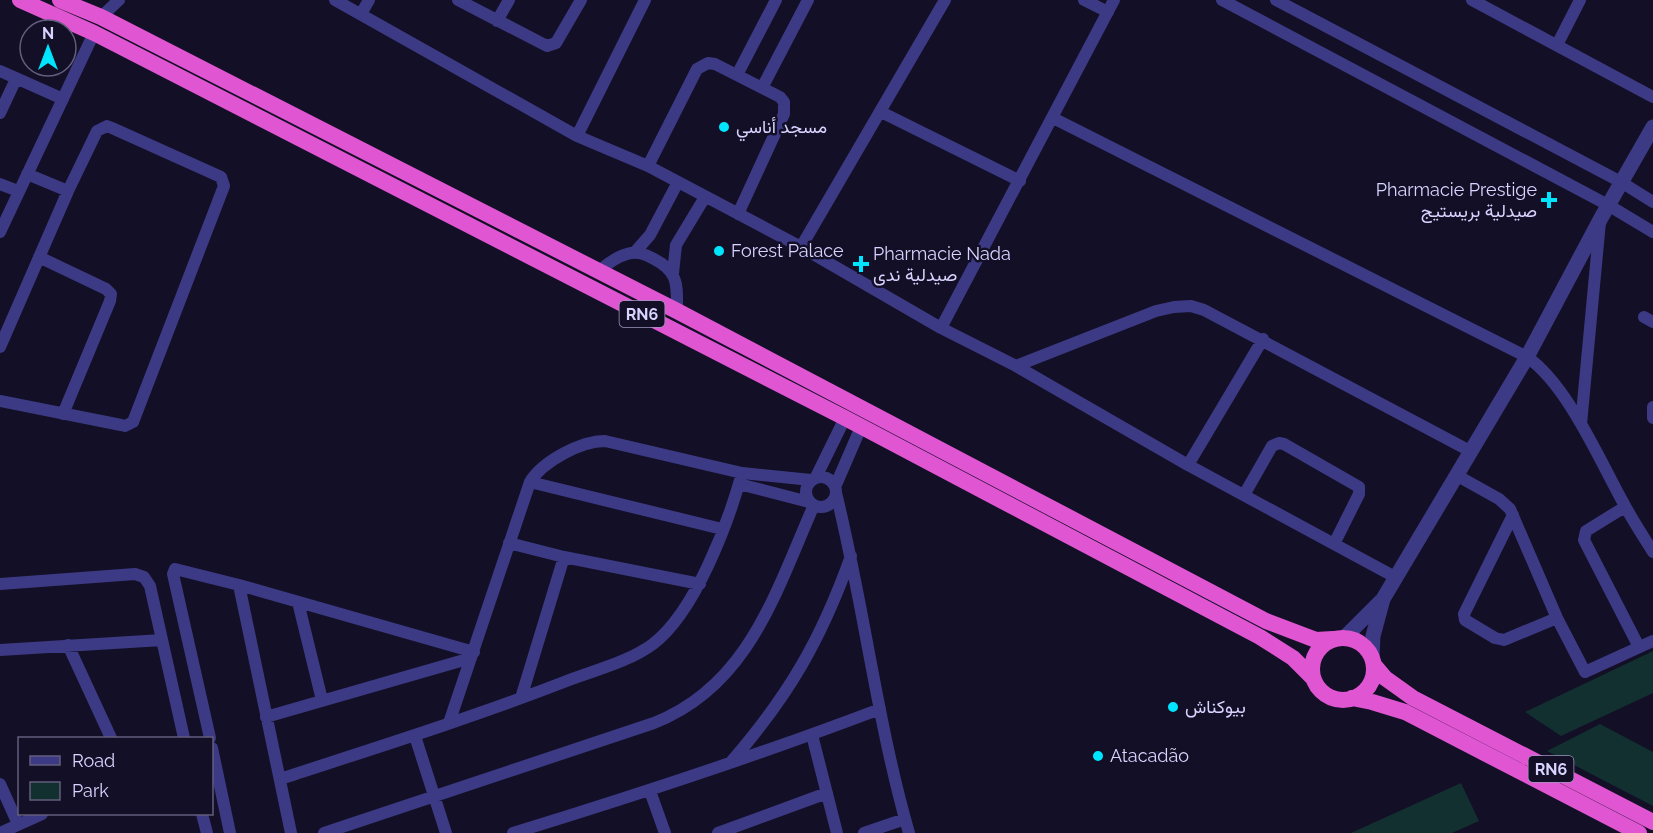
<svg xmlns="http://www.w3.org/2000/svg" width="1653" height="833" viewBox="0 0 1653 833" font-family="Raleway,Vazirmatn,sans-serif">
  <rect width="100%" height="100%" fill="#130f26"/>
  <path fill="#12302f" d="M1653 651V693L1561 736 1525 712Z
    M1600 724 1653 752V806L1547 751Z
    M1461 783 1479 821 1452 833H1351Z"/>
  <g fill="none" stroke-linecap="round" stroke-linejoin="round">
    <path stroke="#3d3a85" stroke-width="12" d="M335 0 577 136 648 166 801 247 941 328 1016 366 1188 465 1395 577
      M458 0 547 46 556 43 581 0
      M1084 0 1108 12
      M1222 0 1608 205 1653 232
      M1276 0 1621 182 1653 202
      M1472 0 1653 97
      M361 14 369 0
      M101 17 119 0
      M497 21 509 0
      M1557 45 1580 0
      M0 71 63 99
      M737 75 776 0
      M762 88 808 0
      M881 112 1020 181
      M0 113 16 79
      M1053 118 1527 357C1567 384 1600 461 1624 504 1633 521 1643 536 1653 552
      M577 136 645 0
      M648 166 697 69 708 63 715 64 780 97 784 102V114L738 214
      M27 174 68 191
      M0 184 18 191
      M0 232 94 33
      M801 247 945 0
      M635 252 650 235 678 182
      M39 257 106 289 111 294 110 301 63 414
      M599 271C607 264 616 257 627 254 637 251 645 254 654 259 679 272 677 285 677 311
      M673 273 676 245 705 197
      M1644 317 1653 322
      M941 328 1114 0
      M0 347 68 191 97 131 107 126 112 128 221 177 224 186 133 422 125 426 121 425 0 401
      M1016 366 1156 311 1174 307 1191 306 1204 310 1470 451
      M1653 407V418
      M1581 424 1600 222
      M1188 465 1263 339
      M1456 475 1499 499 1510 509 1557 618 1585 672 1653 641
      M816 477 845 418
      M806 492a15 15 0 1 1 30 0a15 15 0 1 1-30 0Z
      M530 482 722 529
      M739 484 809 502
      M835 487 861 427
      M836 493C864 606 877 722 909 833
      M1244 495 1272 446 1279 443 1284 444 1359 487V494L1334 544
      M1625 507 1586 531 1584 540 1639 647
      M1513 515 1464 614 1465 620 1495 638 1504 640 1557 618
      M509 543 564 557 700 584
      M0 584 135 574 144 577 150 586 184 738
      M239 585 291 833
      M298 602 322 700
      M68 645 111 738
      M0 650 162 640
      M521 698 564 557
      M266 717 471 658
      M449 723 530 482C543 461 581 441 605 441L742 473 811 480
      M812 735 837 833
      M415 736 446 833
      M210 738 173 574 175 569 239 585 474 652
      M212 748 230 833
      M731 762C789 695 821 640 851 556
      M280 779C375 748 471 718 564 682 592 671 629 662 653 644 695 612 728 524 742 473
      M0 784 18 824
      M650 791 665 833
      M202 814 207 833
      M0 833 42 814
      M324 833 654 723C749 686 776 591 814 505
      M513 833C637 795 759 755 880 709
      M718 833 827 793
      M864 833 905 819"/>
    <path stroke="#3d3a85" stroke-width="15" d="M1344 638 1381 601
      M1372 656 1373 636 1383 599 1527 357 1601 218 1653 127"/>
    <path stroke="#e055d1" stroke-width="16" d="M20 0 94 33 845 418 1260 637 1293 658 1313 678
      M60 0 101 17 677 311 1266 621 1316 640 1333 639
      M1312 669a31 31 0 1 1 62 0a31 31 0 1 1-62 0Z
      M1374 665 1385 678 1413 698 1653 822
      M1352 698 1372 702 1405 712 1639 833"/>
  </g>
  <g fill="#00e5ff" stroke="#130f26" stroke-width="2">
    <circle cx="724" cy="127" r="6"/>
    <path d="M1546 191h6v6h6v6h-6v6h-6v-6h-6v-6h6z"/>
    <circle cx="719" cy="251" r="6"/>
    <path d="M858 255h6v6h6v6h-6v6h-6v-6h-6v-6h6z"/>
    <circle cx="1173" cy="707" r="6"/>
    <circle cx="1098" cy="756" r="6"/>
  </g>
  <g text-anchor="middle" stroke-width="5" stroke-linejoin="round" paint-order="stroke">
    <g fill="#130f26" stroke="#9e99be" stroke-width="1.5">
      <rect x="619.5" y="301" width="45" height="26" rx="4.5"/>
      <rect x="1528.5" y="756" width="45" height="26" rx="4.5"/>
    </g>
    <g font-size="16" font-weight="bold" fill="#d9d4ff">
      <text x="642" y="320">RN6</text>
      <text x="1551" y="775">RN6</text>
    </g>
    <g font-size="18" fill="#d9d4ff" stroke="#130f26" text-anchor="start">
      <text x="736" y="133">مسجد أناسي</text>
      <text x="1537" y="196" text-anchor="end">Pharmacie Prestige<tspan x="1537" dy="21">صيدلية بريستيج</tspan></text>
      <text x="731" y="257">Forest Palace</text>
      <text x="873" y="260">Pharmacie Nada<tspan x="873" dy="21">صيدلية ندى</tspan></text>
      <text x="1185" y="713">بيوكناش</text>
      <text x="1110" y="762">Atacadão</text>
    </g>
  </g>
  <rect x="18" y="737" width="195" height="78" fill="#130f26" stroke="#625e7d" stroke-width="1.5"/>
  <rect x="30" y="756" width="30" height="9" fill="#3d3a85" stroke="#625e7d" stroke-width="1.5"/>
  <text x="72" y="767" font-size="18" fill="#d9d4ff">Road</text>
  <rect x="30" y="782" width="30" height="18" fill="#12302f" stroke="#625e7d" stroke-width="1.5"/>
  <text x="72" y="797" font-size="18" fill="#d9d4ff">Park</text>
  <g transform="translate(48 48)"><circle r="28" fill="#130f26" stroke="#625e7d" stroke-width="1.5"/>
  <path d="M0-4.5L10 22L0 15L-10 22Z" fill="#00e5ff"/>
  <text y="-9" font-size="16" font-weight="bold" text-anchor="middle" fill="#d9d4ff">N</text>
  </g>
</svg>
